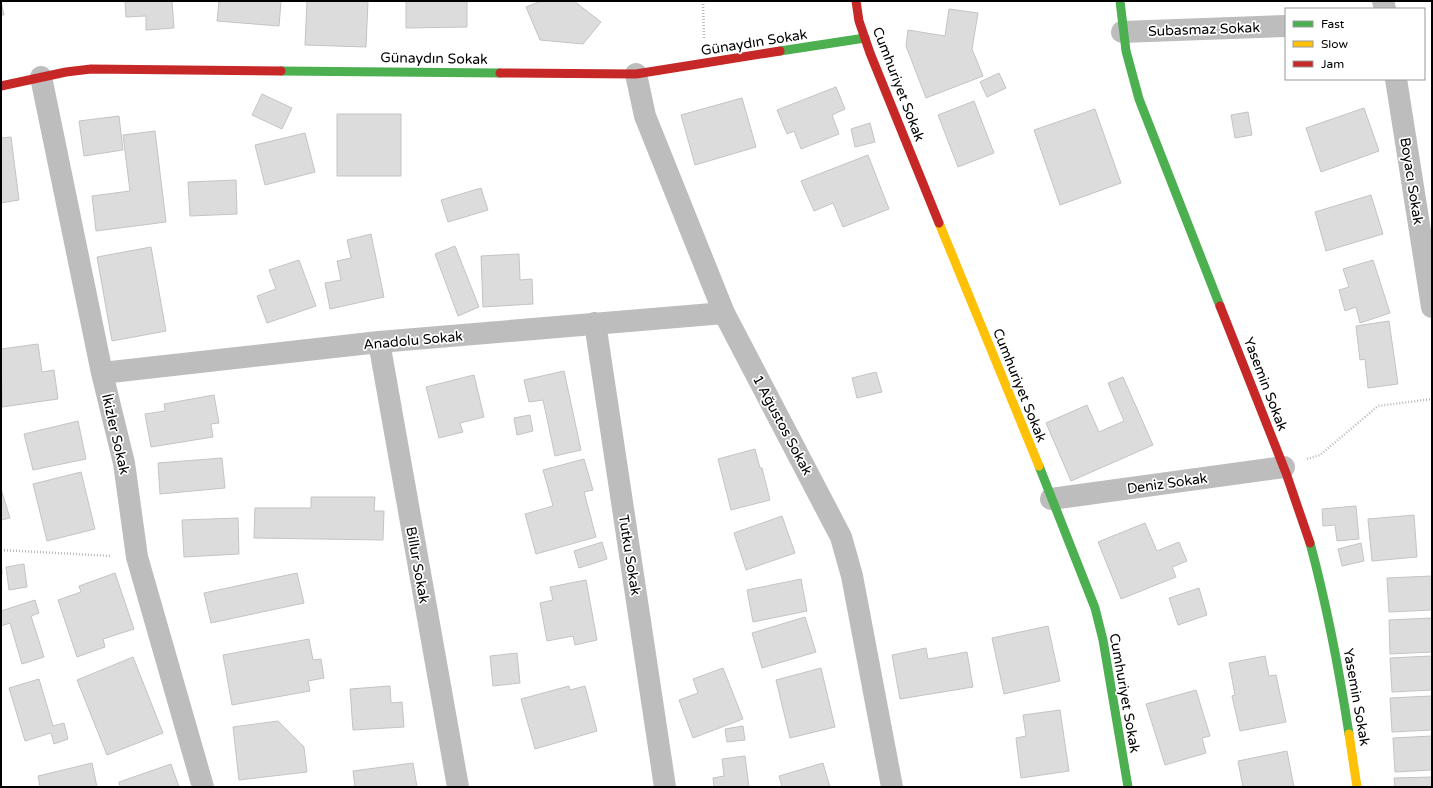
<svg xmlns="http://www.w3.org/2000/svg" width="1433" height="788" viewBox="0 0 1433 788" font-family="'Varela Round',sans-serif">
  <rect width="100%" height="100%" fill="#fff"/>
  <path fill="#dcdcdc" stroke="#c4c4c4" d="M1 1 4 15H1Z
    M125 1H172L174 28 146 30V16L126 17Z
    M219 1H281L279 26 217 21Z
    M307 1H368L366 47 305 45Z
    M406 1H467V27L406 28Z
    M541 1H574L601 22 583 44 540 40 526 7Z
    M949 9 978 13 972 49 983 76 926 98 906 46 908 30 945 36Z
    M999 73 1006 88 987 97 980 82Z
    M836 87 845 109 832 115 839 134 801 149 794 131 787 134 777 110Z
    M262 94 292 108 282 129 252 115Z
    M742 98 756 147 695 165 681 115Z
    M974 101 994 153 958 167 938 115Z
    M1364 108 1379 151 1321 172 1306 128Z
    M1095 109 1121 183 1060 205 1034 130Z
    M1248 112 1252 135 1235 138 1231 115Z
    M337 114H401V176H337Z
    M119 116 123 150 84 156 79 121Z
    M870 123 875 142 855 147 851 129Z
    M155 131 166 222 96 231 92 196 130 191 123 135Z
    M305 133 315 172 265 185 255 145Z
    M11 137 19 200 1 203V138Z
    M868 155 889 209 843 227 833 203 814 211 801 181Z
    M236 180 237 214 190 216 188 182Z
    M481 188 488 210 448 222 441 200Z
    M1371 195 1383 234 1326 251 1315 212Z
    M371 234 384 297 330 309 325 283 341 280 337 261 351 258 347 240Z
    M455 246 479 307 458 316 435 254Z
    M151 247 166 331 112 341 97 257Z
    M519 254 520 280 532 279 533 304 483 307 481 256Z
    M299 260 316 306 267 323 257 296 276 289 269 270Z
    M1373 260 1390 313 1360 323 1356 307 1345 311 1339 290 1349 287 1343 269Z
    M1389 321 1398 384 1368 388 1365 359 1360 360 1356 326Z
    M38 344 42 372 54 370 58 399 2 407 1 349Z
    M564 371 581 450 555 456 543 400 529 402 524 380Z
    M876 372 882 392 857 398 852 378Z
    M474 375 484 417 460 423 463 432 439 438 426 387Z
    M1123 377 1153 445 1071 481 1046 423 1087 405 1099 432 1124 421 1108 383Z
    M214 395 219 423 211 424 213 437 151 447 145 414 165 411 164 404Z
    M530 415 533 431 517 435 514 418Z
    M78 421 86 459 33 470 24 434Z
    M755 449 760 468H762L770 500 731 510 718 459Z
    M222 458 225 488 160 494 158 463Z
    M584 459 593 490 584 492 596 537 536 554 525 514 553 506 543 470Z
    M81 472 95 529 47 541 33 484Z
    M1 489 10 518 1 520Z
    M311 497H375L374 511H384L383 540 254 538 255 508H311Z
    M1356 506 1359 539 1337 541 1335 525 1323 526 1322 509Z
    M1414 515 1417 557 1372 561 1368 519Z
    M782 516 795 553 746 570 734 533Z
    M238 518 239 554 184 557 182 520Z
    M1145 523 1157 551 1179 542 1187 561 1172 567 1176 577 1121 599 1098 542Z
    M602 542 607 559 579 568 574 551Z
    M1361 543 1364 561 1342 566 1338 549Z
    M1 553 2 575H1Z
    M24 564 27 587 9 590 6 567Z
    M115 573 134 629 103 639 105 647 77 657 58 600 81 592 79 586Z
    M297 573 304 603 211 623 204 593Z
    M1432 576V610L1389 612 1387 578Z
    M801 579 807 611 753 622 747 590Z
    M586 580 597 640 575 645 573 636 547 641 540 603 553 600 550 587Z
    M1199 588 1207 615 1178 625 1169 598Z
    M35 600 39 613 31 616 44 657 22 664 10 623 1 626V611Z
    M805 617 816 652 762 668 752 633Z
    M1432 618V652L1390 654 1389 620Z
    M1048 626 1060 681 1004 694 992 638Z
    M309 639 313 660 321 659 324 678 308 681 310 691 232 705 223 655Z
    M926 648 928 659 967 652 973 687 900 699 892 655Z
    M517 653 520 683 493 686 490 656Z
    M1265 656 1269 676 1276 675 1286 722 1240 731 1232 696 1235 695 1229 663Z
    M1432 656V690L1392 692 1390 658Z
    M133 657 163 733 107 755 77 680Z
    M723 668 743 719 693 738 679 700 698 693 693 679Z
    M821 668 835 727 790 738 776 680Z
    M39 679 53 726 64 723 68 739 54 744 51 733 25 741 9 688Z
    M390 686 391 703 402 702 404 727 353 730 350 689Z
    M569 686 570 690 585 686 597 731 535 749 521 699Z
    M1196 690 1210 736 1202 738 1206 753 1165 765 1146 704Z
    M1432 696V730L1392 732 1390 698Z
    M1060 710 1069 771 1021 778 1016 738 1026 736 1023 715Z
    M278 721 304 747 307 772 239 780 233 727Z
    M743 726 745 740 727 742 725 729Z
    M1432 736V770L1395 772 1393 738Z
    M1287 751 1294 787H1243L1238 761Z
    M745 756 749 787H714L713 778 724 776 722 759Z
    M92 763 97 787H40L38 776Z
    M413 763 417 787H355L353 771Z
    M823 763 830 787H782L779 776Z
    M171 764 179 787H120L119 782Z
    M1432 777V787H1395L1394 778Z"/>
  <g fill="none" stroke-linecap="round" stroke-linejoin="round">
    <path stroke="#b8b8b8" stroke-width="2.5" stroke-dasharray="1 2" stroke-linecap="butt" d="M703 1 704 40
      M1307 459 1320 455 1378 406 1432 399
      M1 550 112 556"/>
    <path stroke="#bdbdbd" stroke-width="22" d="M1383 1 1385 9
      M1122 32 1286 26
      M636 74 645 116 724 313 841 537 852 576 892 787
      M41 77 102 373 124 463 137 557 203 787
      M1396 79 1432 307
      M595 323 665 787
      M379 342 458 787
      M102 373 379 342 724 313
      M1051 499 1284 467"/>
    <path stroke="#4caf50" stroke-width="9" d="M1120 1 1126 51 1139 99 1220 306
      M780 51 865 38
      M281 71 500 73
      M1039 466 1095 608 1103 640 1128 787
      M1310 543C1327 606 1339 669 1349 734"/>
    <path stroke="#ffc107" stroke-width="9" d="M939 223 1039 466
      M1349 734 1357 787"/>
    <path stroke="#c62828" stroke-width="9" d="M856 1 859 21 870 53 939 223
      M500 73 636 74 780 51
      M1 86 66 72 91 69 281 71
      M1220 306 1286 473 1310 543"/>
  </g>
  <g text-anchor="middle" stroke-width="3.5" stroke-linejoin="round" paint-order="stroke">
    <g font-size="14" fill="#000" stroke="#fff">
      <text transform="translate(1204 29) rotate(-2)" y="5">Subasmaz Sokak</text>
      <text transform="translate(754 42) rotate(-9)" y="5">Günaydın Sokak</text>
      <text transform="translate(434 58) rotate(1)" y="5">Günaydın Sokak</text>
      <text transform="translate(899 84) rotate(69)" y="5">Cumhuriyet Sokak</text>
      <text transform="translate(1412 181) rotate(81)" y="5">Boyacı Sokak</text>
      <text transform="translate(413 340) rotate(-5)" y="5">Anadolu Sokak</text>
      <text transform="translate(1266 384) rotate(69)" y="5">Yasemin Sokak</text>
      <text transform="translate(1020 385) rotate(68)" y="5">Cumhuriyet Sokak</text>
      <text transform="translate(783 425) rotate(62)" y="5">1 Ağustos Sokak</text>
      <text transform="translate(116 434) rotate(77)" y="5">İkizler Sokak</text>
      <text transform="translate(1167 483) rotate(-8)" y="5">Deniz Sokak</text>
      <text transform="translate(630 555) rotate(81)" y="5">Tutku Sokak</text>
      <text transform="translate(418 565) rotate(80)" y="5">Billur Sokak</text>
      <text transform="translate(1125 693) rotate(80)" y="5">Cumhuriyet Sokak</text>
      <text transform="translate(1357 697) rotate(80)" y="5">Yasemin Sokak</text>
    </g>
  </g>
  <rect width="1433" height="788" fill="none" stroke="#000000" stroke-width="4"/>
  <rect x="1285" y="8" width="140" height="72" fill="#ffffff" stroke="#999999"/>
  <rect x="1293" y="21" width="20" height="6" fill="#4caf50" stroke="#999999"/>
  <text x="1321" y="28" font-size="12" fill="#000000">Fast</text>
  <rect x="1293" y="41" width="20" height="6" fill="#ffc107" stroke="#999999"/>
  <text x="1321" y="48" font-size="12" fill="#000000">Slow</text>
  <rect x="1293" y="61" width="20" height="6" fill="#c62828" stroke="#999999"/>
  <text x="1321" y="68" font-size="12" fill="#000000">Jam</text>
</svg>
